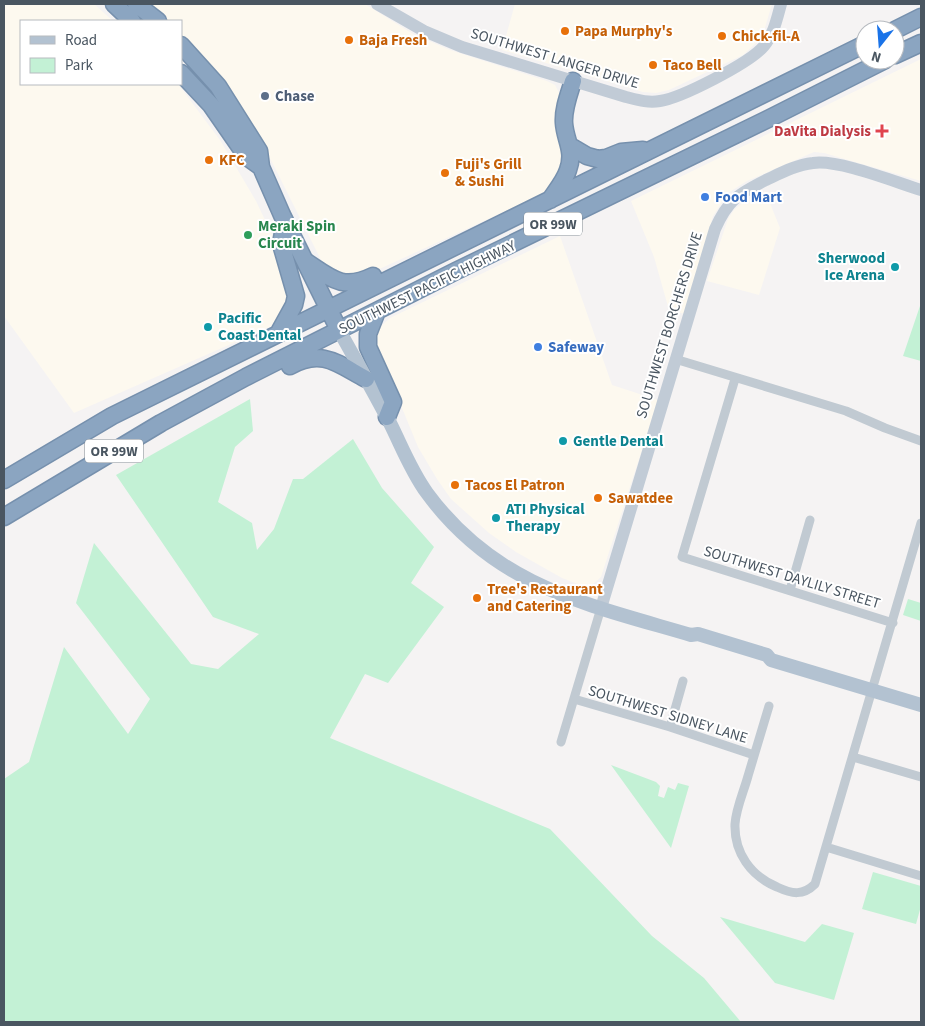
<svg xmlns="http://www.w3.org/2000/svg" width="925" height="1026" viewBox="0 0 925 1026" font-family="'Source Sans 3',sans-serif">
  <rect width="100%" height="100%" fill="#f5f3f3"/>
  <path fill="#fdf9ef" d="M4 4H94L113 21H21V84H178L220 140 256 201 298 290 281 322 74 413 4 316Z
    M146 4H365L413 34 450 50 547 81 555 85 561 96 565 161 553 187 545 193 362 277 350 279 325 268 272 162 251 128 181 41V21H163Z
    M515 4H772L764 31 755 44 743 55 669 90 656 93 643 92 502 50Z
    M921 59V181L824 153 814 152 747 181 728 193 713 216 685 314 669 310 654 257 631 201Z
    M765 191 780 228 759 295 707 281 728 219 734 210 741 204Z
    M560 236 612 385 658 400 601 577 592 585 583 586 562 578 516 552 489 533 451 499 437 479 418 447 402 408 373 345 379 328 390 318Z"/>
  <path fill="#c3f1d5" d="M921 303V361L903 356Z
    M250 399 253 431 235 447 218 502 252 523 257 550 274 529 293 479H303L353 439 382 488 434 547 411 583 444 607 388 683 365 674 330 738 550 829 652 936 704 978 741 1022H4V779L29 762 64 647 128 734 150 699 76 603 94 543 191 664 218 669 259 634 213 617 116 475Z
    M908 599 921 603V621L903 615Z
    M611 765 656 782 660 786 658 796 664 798 668 787 675 790 678 783 689 786 671 848Z
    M873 872 921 886V906L916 924 862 909Z
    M720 917 805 942 822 924 854 933 834 1000 775 983Z"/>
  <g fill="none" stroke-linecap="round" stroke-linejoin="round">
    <g stroke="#7690ad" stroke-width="19">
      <path id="highway" d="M114 4 132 21
        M136 4 158 21
        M895 30 921 17
        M181 45 218 86 259 151 261 167 282 215 339 330
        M895 55 921 43
        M181 73 211 105 247 157 261 167
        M570 146 587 156 598 159 606 158 621 152 643 150
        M550 200C556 191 565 180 568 170 575 151 565 140 564 123 563 109 569 94 573 81
        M305 261C331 278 342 291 373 276
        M377 311 368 334V347L393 402 387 417
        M278 334 294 305 296 296 281 244 285 222
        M290 366C322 348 338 364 366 379
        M4 480 112 416 865 44
        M4 517 161 423 246 377 456 271 768 119 885 60"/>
    </g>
    <path stroke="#c1cad2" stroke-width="9" d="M675 359 846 411 885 428 921 441
      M735 379 682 557 893 623
      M790 590 810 520
      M574 699 670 727 754 755
      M769 706C762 729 755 753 748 776 744 791 736 808 735 824 734 853 751 876 777 887 792 894 803 896 815 884L921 523
      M670 727 683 681
      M561 742 601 608
      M853 757 921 777
      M826 847 921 876"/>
    <path stroke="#c1cbd6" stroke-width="12" d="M377 4 424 31 462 47 626 97C638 100 648 103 660 101 681 98 750 63 764 46 774 34 777 18 781 4
      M601 608 715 229C728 200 738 194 766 180 781 173 796 165 813 163 838 159 895 182 921 190"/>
    <path stroke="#b3c2d1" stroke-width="14" d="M339 330C356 361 374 392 390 423 402 447 411 471 427 493 496 587 586 604 691 635L698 634 767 655 771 660 921 705"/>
    <use href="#highway" stroke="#8ba5c1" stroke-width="16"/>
  </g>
  <g fill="#e8710a" stroke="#fff" stroke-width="2">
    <circle cx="565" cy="31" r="5"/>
    <circle cx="722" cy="36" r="5"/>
    <circle cx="349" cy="40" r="5"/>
    <circle cx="653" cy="65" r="5"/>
    <circle cx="209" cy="160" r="5"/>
    <circle cx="445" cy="173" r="5"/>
    <circle cx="455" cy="485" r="5"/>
    <circle cx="598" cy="498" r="5"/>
    <circle cx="477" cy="598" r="5"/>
  </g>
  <circle fill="#5c6f8a" stroke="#fff" stroke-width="2" cx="265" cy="96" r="5"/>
  <path fill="#e0444e" stroke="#fff" stroke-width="2" d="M879.5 123.5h5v5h5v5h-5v5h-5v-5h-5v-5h5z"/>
  <g fill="#3f7fe0" stroke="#fff" stroke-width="2">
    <circle cx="705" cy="197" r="5"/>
    <circle cx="538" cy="347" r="5"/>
  </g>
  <circle fill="#2e9e5b" stroke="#fff" stroke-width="2" cx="248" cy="235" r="5"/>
  <g fill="#0f9aa8" stroke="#fff" stroke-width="2">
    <circle cx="895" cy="267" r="5"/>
    <circle cx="208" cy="327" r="5"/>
    <circle cx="563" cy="441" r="5"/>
    <circle cx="496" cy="518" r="5"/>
  </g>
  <g text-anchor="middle" stroke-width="4" stroke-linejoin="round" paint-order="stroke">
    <g fill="#fff" stroke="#808990" stroke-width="1">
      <rect x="524" y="212.5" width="58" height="23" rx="4"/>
      <rect x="85" y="439.5" width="58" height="23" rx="4"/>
    </g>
    <g font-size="14" font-weight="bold" fill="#4a5661">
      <text x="553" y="229">OR 99W</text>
      <text x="114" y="456">OR 99W</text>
    </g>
    <g font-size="15" font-weight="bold" fill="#c56008" stroke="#fff" text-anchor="start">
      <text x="575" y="36">Papa Murphy's</text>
      <text x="732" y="41">Chick-fil-A</text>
      <text x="359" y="45">Baja Fresh</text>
      <text x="663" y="70">Taco Bell</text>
      <text x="219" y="165">KFC</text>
      <text x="455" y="169">Fuji's Grill<tspan x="455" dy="17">&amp; Sushi</tspan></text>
      <text x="465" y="490">Tacos El Patron</text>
      <text x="608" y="503">Sawatdee</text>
      <text x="487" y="594">Tree's Restaurant<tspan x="487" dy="17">and Catering</tspan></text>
    </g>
    <g font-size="15" fill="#4a5661" stroke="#fff">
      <text transform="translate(555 58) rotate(17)" y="5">SOUTHWEST LANGER DRIVE</text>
      <text transform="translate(427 287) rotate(-26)" y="5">SOUTHWEST PACIFIC HIGHWAY</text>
      <text transform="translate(669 325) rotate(-73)" y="5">SOUTHWEST BORCHERS DRIVE</text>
      <text transform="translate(792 577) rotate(17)" y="5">SOUTHWEST DAYLILY STREET</text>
      <text transform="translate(668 714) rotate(17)" y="5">SOUTHWEST SIDNEY LANE</text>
    </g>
    <g font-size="15" font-weight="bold" fill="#4e5e75" stroke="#fff" text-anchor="start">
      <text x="275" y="101">Chase</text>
    </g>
    <g font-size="15" font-weight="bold" fill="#be3a42" stroke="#fff" text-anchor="end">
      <text x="871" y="136">DaVita Dialysis</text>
    </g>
    <g font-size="15" font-weight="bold" fill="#366cbe" stroke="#fff" text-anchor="start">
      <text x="715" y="202">Food Mart</text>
      <text x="548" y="352">Safeway</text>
    </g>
    <g font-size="15" font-weight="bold" fill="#27864d" stroke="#fff" text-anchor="start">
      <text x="258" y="231">Meraki Spin<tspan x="258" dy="17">Circuit</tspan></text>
    </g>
    <g font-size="15" font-weight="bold" fill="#0d838f" stroke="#fff" text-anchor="start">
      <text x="885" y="263" text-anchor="end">Sherwood<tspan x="885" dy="17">Ice Arena</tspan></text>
      <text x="218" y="323">Pacific<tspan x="218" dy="17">Coast Dental</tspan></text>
      <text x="573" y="446">Gentle Dental</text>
      <text x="506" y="514">ATI Physical<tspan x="506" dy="17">Therapy</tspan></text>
    </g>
  </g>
  <rect width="925" height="1026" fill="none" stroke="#4a5661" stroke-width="10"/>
  <rect x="20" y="20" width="162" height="65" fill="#ffffff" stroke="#b7bbc0"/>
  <rect x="30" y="36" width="25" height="8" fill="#b3c2d1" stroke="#b7bbc0"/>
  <text x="65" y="45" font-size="15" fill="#4a5661">Road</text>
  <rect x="30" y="58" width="25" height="15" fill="#c3f1d5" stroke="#b7bbc0"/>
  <text x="65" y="70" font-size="15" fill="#4a5661">Park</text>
  <g transform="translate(880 45) rotate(197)"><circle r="24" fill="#ffffff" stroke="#b7bbc0"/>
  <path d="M0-4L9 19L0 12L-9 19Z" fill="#1a73e8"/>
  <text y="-8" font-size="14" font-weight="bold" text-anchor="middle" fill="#4a5661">N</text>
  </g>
</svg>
